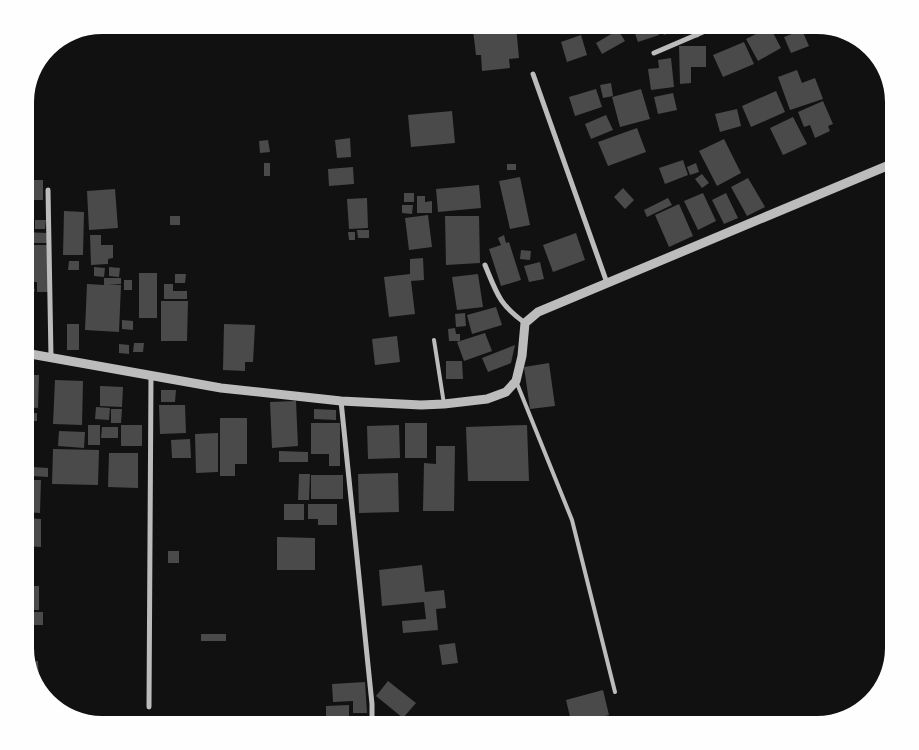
<svg xmlns="http://www.w3.org/2000/svg" width="919" height="750" viewBox="0 0 919 750" font-family="'Fira Sans Condensed',sans-serif">
  <rect width="100%" height="100%" fill="#111"/>
  <path fill="#4a4a4a" d="M457 25H471V27L458 31Z
    M561 25H587L588 30 563 34Z
    M594 25H620V27L594 28Z
    M632 25H655L659 35 638 42Z
    M660 25H682L683 28 664 35Z
    M516 26 519 58 509 59 510 68 482 71 481 55H476L473 30Z
    M770 27 781 48 758 61 746 39Z
    M618 30 625 41 602 54 596 43Z
    M802 30 809 46 791 53 784 37Z
    M581 35 587 55 567 62 561 42Z
    M744 42 754 64 723 77 713 55Z
    M679 46H706V67H691V83L680 84Z
    M671 58 674 87 651 90 648 69 659 68 658 60Z
    M797 70 802 83 815 78 823 99 790 110 778 77Z
    M611 83 613 96 603 98 600 85Z
    M596 89 602 107 575 116 569 97Z
    M641 89 650 119 620 127 612 97Z
    M776 91 785 112 751 127 742 106Z
    M673 93 677 110 658 114 654 97Z
    M823 101 833 124 828 126 830 131 815 138 810 125 804 127 798 112Z
    M737 109 741 126 720 132 715 114Z
    M452 111 455 143 411 147 408 115Z
    M606 115 613 130 591 139 585 124Z
    M793 117 807 144 783 155 770 128Z
    M637 128 646 152 608 166 598 142Z
    M350 138 351 157 337 158 335 140Z
    M724 139 741 173 717 186 699 151Z
    M268 140 270 152 260 153 259 141Z
    M25 154 34 155V180H43V200H25Z
    M683 160 688 175 665 184 659 168Z
    M264 163H270V176H264Z
    M696 163 699 172 690 175 687 167Z
    M507 164H516V170H507Z
    M353 167 354 184 329 186 328 169Z
    M702 174 709 183 702 188 695 179Z
    M520 177 530 225 510 229 499 181Z
    M748 178 765 207 747 216 731 187Z
    M479 185 481 208 438 212 436 189Z
    M623 188 634 200 625 209 614 197Z
    M115 189 118 228 89 230 87 191Z
    M404 193H414V202H404Z
    M703 193 716 221 698 230 684 201Z
    M726 193 738 218 724 224 712 200Z
    M417 196H425V202L432 201V213H417Z
    M367 198 368 228 349 229 347 199Z
    M668 198 672 205 647 217 644 210Z
    M679 204 693 236 669 247 655 215Z
    M402 205H413L412 214 402 213Z
    M64 211 84 212 83 255H63Z
    M428 215 432 247 409 250 405 218Z
    M170 216H180V225H170Z
    M445 216H479L480 263 446 265Z
    M25 218H33V230H25Z
    M35 220H46L45 229H35Z
    M357 230H369V238H358Z
    M25 232 47 233V243H25Z
    M348 232H355V240H349Z
    M576 233 585 260 553 272 543 245Z
    M90 235H101V245H113V258L108 259V264L91 265Z
    M504 235 506 243 509 242 521 280 501 286 489 249 501 245 498 238Z
    M25 245H47L48 292H37V282H25Z
    M521 250 531 251 530 260 520 259Z
    M423 258 424 280 411 281 415 314 389 317 384 277 410 274V259Z
    M69 261H79V270H68Z
    M540 262 544 279 529 282 524 266Z
    M94 267 105 268 104 277 94 276Z
    M109 267 120 268 119 277 109 276Z
    M139 273H157V318H139Z
    M175 274H186L185 283H175Z
    M478 274 483 307 457 310 452 277Z
    M104 278H121V284H108L121 285 119 332 85 330 87 284 104 285Z
    M124 280H132V290H124Z
    M164 284H173V291H187V299H164Z
    M25 287 35 289 26 321H25Z
    M161 301H188L187 341H161Z
    M496 307 502 325 472 334 467 315Z
    M465 313 466 326 456 327 455 314Z
    M122 320 133 321V330L122 329Z
    M67 324H79V350H67Z
    M224 324 255 325 253 362H245V371L223 370Z
    M455 328 456 334H460V341H449L448 329Z
    M485 333 492 351 464 361 457 342Z
    M397 336 400 362 375 365 372 339Z
    M134 343H144L143 352H133Z
    M119 344 129 345V354L119 353Z
    M515 345 511 363 488 372 482 358Z
    M446 361H462L463 379H446Z
    M549 363 555 406 530 409 524 367Z
    M31 375H39L38 408 25 407V383H31Z
    M55 380 83 381 82 425 53 424Z
    M100 386 123 387 122 407 100 406Z
    M161 390H176L175 402H161Z
    M296 401 298 446 272 448 270 402Z
    M159 405H185L186 433 160 434Z
    M96 407 110 408 109 420 95 419Z
    M111 409H122L121 423H111Z
    M314 409 336 410V420L314 419Z
    M29 413H37V421H29Z
    M220 418H247V464H235V476H220Z
    M311 423H340V466H329V454H311Z
    M405 423H427V458H405Z
    M88 425H100V445H88Z
    M121 425H142V446H121Z
    M399 425 400 458 368 459 367 426Z
    M527 425 529 481H468L466 427Z
    M102 427H118V438H101Z
    M59 431 85 432 84 448 58 446Z
    M218 433V472L196 473 195 434Z
    M190 439 191 458H172L171 440Z
    M436 446H455L454 511H423L424 463 436 464Z
    M53 449 99 450 98 485 52 484Z
    M279 451 308 452V462H279Z
    M109 453H138V488L108 487Z
    M32 467 48 468V477L31 476Z
    M398 473 399 512 359 513 358 474Z
    M299 474H310L309 500H298Z
    M311 475H343V499H311Z
    M25 480H41L40 513 25 512Z
    M284 504H304V520H284Z
    M308 504H337V525H318V519H308Z
    M25 518 41 519V547L25 546Z
    M277 537 315 538V570H277Z
    M168 551H179V563H168Z
    M422 565 425 592 444 590 446 608 436 609 438 630 403 633 402 621 426 619 424 602 382 606 379 570Z
    M25 586H39V610H25Z
    M25 612H43V625H25Z
    M201 634H226V641H201Z
    M455 643 458 663 442 665 439 645Z
    M38 661 39 680 30 662Z
    M388 681 416 703 403 718 376 696Z
    M365 682 367 713H353V701L333 702 332 684Z
    M603 690 609 715 572 725 566 700Z
    M349 705V717H367L368 725H326V706Z"/>
  <g fill="none" stroke-linecap="round" stroke-linejoin="round">
    <path stroke="#bcbcbc" stroke-width="4" d="M434 340 444 404
      M516 381 572 520 615 692"/>
    <path stroke="#bcbcbc" stroke-width="5" d="M693 25 697 35
      M812 25 827 28
      M654 53 710 29 737 25
      M533 74 607 283
      M48 190 51 357
      M485 265C497 294 499 304 525 323
      M341 401 372 704V725
      M149 707 151 375"/>
    <path stroke="#bcbcbc" stroke-width="9" d="M25 353 221 388 341 401 421 405 444 404 487 399 506 392 516 381 522 356 525 323 538 312 894 163"/>
  </g>
  <path d="M0 0H919V750H0ZM102 34H817A68 68 0 0 1 885 102V648A68 68 0 0 1 817 716H102A68 68 0 0 1 34 648V102A68 68 0 0 1 102 34Z" fill="#fefefe" fill-rule="evenodd"/>
</svg>
